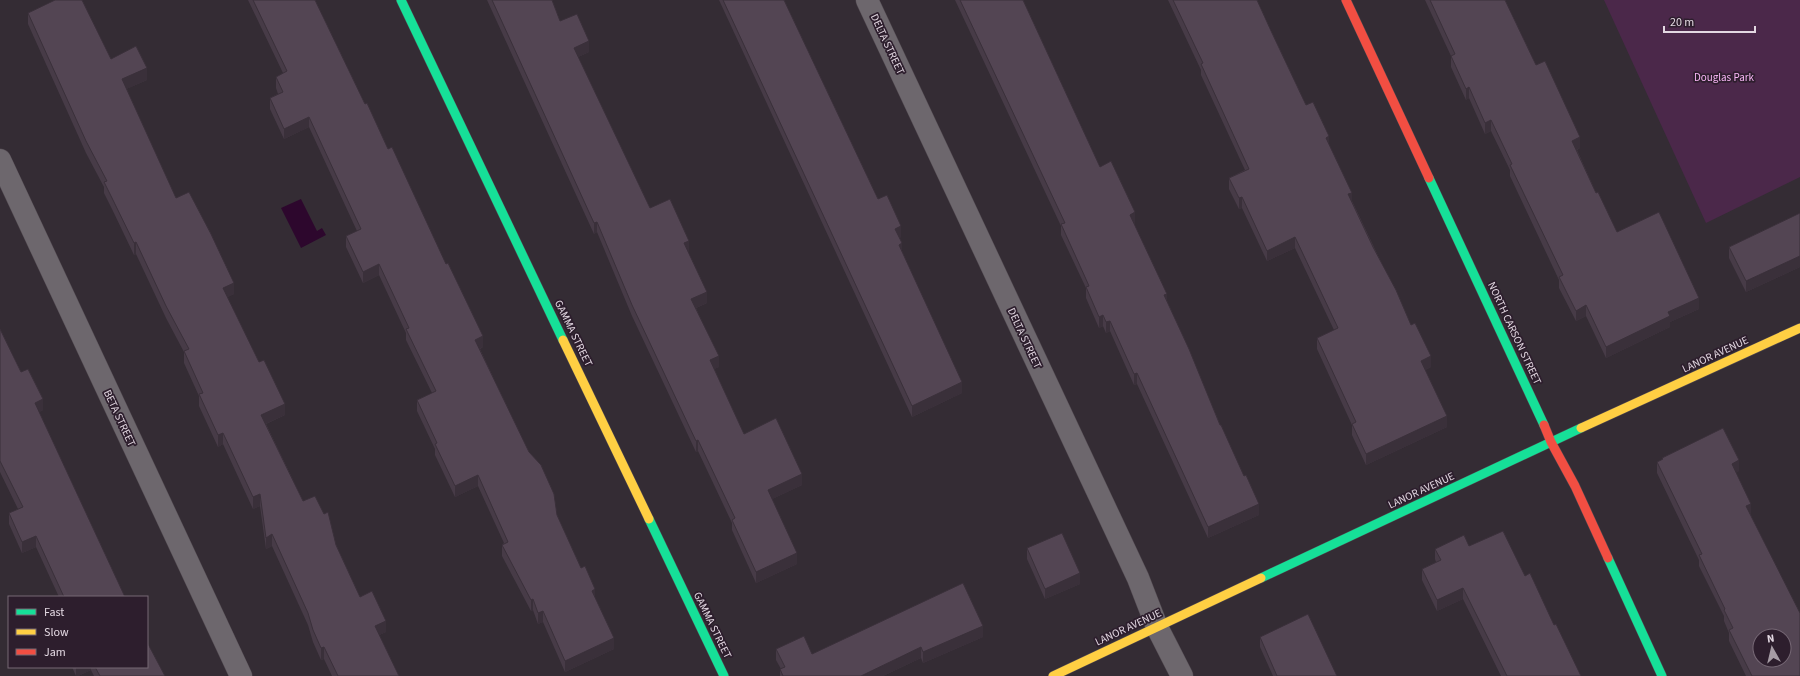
<svg xmlns="http://www.w3.org/2000/svg" width="1800" height="676" viewBox="0 0 1800 676" font-family="'Source Sans 3',sans-serif">
  <rect width="100%" height="100%" fill="#342c34"/>
  <path fill="#4b284a" d="M1604 0H1800V177L1706 223Z"/>
  <path fill="#2d072d" d="M301 199 317 231 322 228 326 235 301 248 281 208Z"/>
  <g fill="none" stroke-linecap="round" stroke-linejoin="round">
    <g stroke="#50484f" stroke-width="23">
      <path id="street" d="M867 0 1138 578 1157 627 1182 676
        M0 160 241 676"/>
    </g>
    <g stroke="#50484f" stroke-width="10">
      <path id="fast" d="M401 0 563 340
        M1429 178 1544 425
        M649 519 724 676
        M1608 558 1662 676
        M1261 578 1581 428"/>
    </g>
    <g stroke="#50484f" stroke-width="10">
      <path id="slow" d="M563 340 649 519
        M1581 428 1800 328
        M1053 676 1261 578"/>
    </g>
    <g stroke="#50484f" stroke-width="10">
      <path id="jam" d="M1346 0 1429 178
        M1544 425 1551 442 1575 486 1608 558"/>
    </g>
    <use href="#street" stroke="#6d676d" stroke-width="22"/>
    <use href="#fast" stroke="#16e098" stroke-width="9"/>
    <use href="#slow" stroke="#ffcf43" stroke-width="9"/>
    <use href="#jam" stroke="#f24e42" stroke-width="9"/>
  </g>
  <path fill="#473b47" d="M248 0H315L365 104 388 149 483 347 480 349 595 598 614 649 565 672 543 622 538 624 533 610 531 611 502 556V545L504 543 478 486 455 497 435 455V449L417 411V400L432 393 406 340V333L379 275 363 283 346 247V236L357 231 309 127 284 139 270 109V98L278 94 276 88V77L283 73Z
    M487 0H552L560 21 589 52 578 57 650 208 689 252H688L707 303 696 308 719 367 714 369 744 434 802 485 772 499 797 564 756 583 732 530V523L698 451 696 452 632 316 597 232 594 234Z
    M719 0H784L878 199 901 237 899 238 902 251 962 393 912 417Z
    M955 0H1023L1100 167 1135 223 1134 224 1167 301 1259 515 1208 538 1137 384 1134 385 1110 331 1106 333 1103 326 1099 328 1086 298V288L1061 235V226Z
    M1168 0H1257L1272 33 1306 105 1329 145 1352 201 1431 367 1425 370 1447 427 1366 465 1352 435V425L1317 349V338L1334 330 1295 248 1267 261 1242 208 1239 209 1229 189V178L1245 170 1201 75V70Z
    M1425 0H1505L1536 65 1580 148 1577 150 1596 193 1617 232 1699 309 1670 322V327L1606 358 1586 316 1576 321 1559 288V280L1510 176V170L1491 131 1485 134 1469 98 1466 100 1451 67V56Z
    M28 13 147 80 126 89 176 198 234 294 227 297 285 415 266 424 303 501 336 545 360 597 386 632 379 635 399 676H332L324 659 321 660 313 642 308 625 272 546 266 549 260 506 253 509 223 444 218 447 199 406V396L184 363V352L166 318 136 254 134 255 112 209 104 193V187L86 153 28 24Z
    M1800 213V267L1746 292 1729 258V247Z
    M0 329 21 372 43 410 39 412 125 597H59L36 547 22 553 9 524V513L18 509 0 472Z
    M1662 458 1739 471 1736 472 1751 514V515L1800 676H1746L1729 641V633L1724 621V616L1699 566V560L1657 473V462L1662 460Z
    M1469 546 1525 576 1554 625 1581 676H1501L1463 599 1437 611 1422 580V569L1436 562 1435 559V549Z
    M1027 548 1080 584 1045 599 1027 559Z
    M983 637 923 663 921 658 883 676H780V669H781L776 660V649L812 654Z
    M1260 637 1337 676H1273L1260 647Z
    M72 667H147L165 676H94L91 670 78 676H76Z"/>
  <path fill="#3a303a" d="M589 41V52L574 59V48Z
    M147 68V80L122 91V79Z
    M1469 87V98L1466 100V89Z
    M309 117V127L284 139V129Z
    M1491 120V131L1485 134V123Z
    M1329 136V147L1326 138Z
    M1580 137V148L1572 152V141Z
    M1352 193V204L1348 194Z
    M1242 197V208L1239 209V198Z
    M1135 212V223L1130 226V215Z
    M597 222V232L594 234V223Z
    M901 226V237L895 240V229Z
    M1295 237V248L1267 261V251Z
    M689 241V252L684 254V243Z
    M136 242V254L134 255V243Z
    M902 243V254L899 245Z
    M1800 256V267L1746 292V281Z
    M379 264V275L363 283V272Z
    M234 283V294L223 300V288Z
    M707 292V303L691 310V299Z
    M1167 294V305L1164 295Z
    M1699 298V309L1670 322V327L1606 358V347L1668 312Z
    M1586 305V316L1576 321V311Z
    M1103 315V326L1099 328V317Z
    M1110 321V331L1106 333V322Z
    M483 336V347L475 351V340Z
    M719 356V367L710 371V360Z
    M1431 356V367L1421 372V361Z
    M1137 373V384L1134 385V374Z
    M962 382V393L912 417V406Z
    M43 399V410L35 414V403Z
    M285 404V415L261 426V415Z
    M1447 416V427L1366 465V454Z
    M223 433V444L218 447V435Z
    M698 440V451L696 452V441Z
    M1739 460V471L1732 474V464Z
    M802 474V485L768 501V490Z
    M478 475V486L455 497V486Z
    M260 494V506L253 509V497Z
    M1259 504V515L1208 538V527Z
    M1751 504V514L1746 517V506Z
    M272 534V546L266 549V538Z
    M36 536V547L22 553V542Z
    M797 553V564L756 583V572Z
    M1080 573V584L1045 599V589Z
    M1463 588V599L1437 611V600Z
    M595 589V600L592 591Z
    M533 599V610L531 611V600Z
    M543 611V622L538 624V613Z
    M386 621V632L375 637V626Z
    M983 626V637L923 663V652Z
    M614 638V649L565 672V661Z
    M324 647V659L321 660V648Z
    M921 647V658L883 676H861Z
    M76 667H91V670L78 676H76Z"/>
  <path fill="#534553" stroke="#3a303a" fill-rule="evenodd" d="M55 0H82L111 59 136 46 147 68 122 79 176 198 189 192 211 234 234 283 223 288 259 362 264 360 285 404 261 415 303 501 315 496 324 514 328 512 336 545 360 597 372 591 386 621 375 626 399 676H338L324 647 321 648 313 630 308 613 272 534 266 538 260 494 253 497 223 433 218 435 199 394 203 393 184 351 189 349 166 306 136 242 134 243 112 198 104 182 107 181 86 141 28 13Z
    M253 0H315L365 104 367 103 388 149 392 147 446 264 448 263 483 336 475 340 529 452 541 465 554 494 557 515 581 568 585 566 595 589 592 591 614 638 565 661 543 611 538 613 533 599 531 600 502 545 508 542 478 475 455 486 435 444 437 443 417 400 436 391 406 329 409 328 379 264 363 272 346 236 361 229 309 117 284 129 270 98 283 92 276 77 287 71Z
    M492 0H552L560 21 577 14 589 41 574 48 650 208 670 199 689 241 684 243 707 292 691 299 719 356 710 360 744 434 776 418 802 474 768 490 797 553 756 572 732 520 735 518 698 440 696 441 632 305 597 222 594 223Z
    M723 0H784L878 199 887 195 901 226 895 229 902 243 899 245 962 382 912 406Z
    M960 0H1023L1100 167 1111 161 1135 212 1130 215 1167 294 1164 295 1189 349 1220 425H1221L1244 476 1246 475 1259 504 1208 527 1137 373 1134 374 1110 321 1106 322 1103 315 1099 317 1086 287 1089 286 1085 277 1061 224 1065 223Z
    M1173 0H1257L1272 33 1306 105 1313 102 1329 136 1326 138 1352 193 1348 194 1373 247 1396 290 1411 325 1415 323 1431 356 1421 361 1447 416 1366 454 1352 424 1356 422 1317 338 1338 328 1295 237 1267 251 1242 197 1239 198 1229 178 1249 169 1201 64 1203 63Z
    M1430 0H1505L1536 65 1545 61 1580 137 1572 141 1596 193 1598 192 1617 232 1659 212 1699 298 1668 312 1670 316 1606 347 1586 305 1576 311 1559 277 1563 275 1510 165 1512 164 1491 120 1485 123 1469 87 1466 89 1451 56 1455 54Z
    M1800 213V256L1746 281 1729 247Z
    M0 329 21 372 28 369 43 399 35 403 125 597H64L36 536 22 542 9 513 23 507 0 461Z
    M1723 428 1739 460 1732 464 1751 504 1746 506 1800 613V676H1752L1729 630 1733 628 1724 610 1725 609 1699 555 1702 554 1657 462 1663 459 1662 458ZM1760 636H1784V660H1760Z
    M1503 531 1525 576 1530 573 1554 625 1556 624 1581 676H1507L1463 588 1437 600 1422 569 1441 560 1435 549 1464 535 1469 546Z
    M1062 533 1080 573 1045 589 1027 548Z
    M963 583 983 626 923 652 921 647 861 676H783L780 669 785 667 776 649 804 636 812 654Z
    M1308 614 1337 676H1277L1260 637Z
    M147 642 165 676H100L95 667H147Z"/>
  <g text-anchor="middle" stroke-width="3.5" stroke-linejoin="round" paint-order="stroke">
    <g font-size="11" fill="#e3d8e2" stroke="#2d1e2d">
      <text transform="translate(888 44) rotate(65)" y="4">DELTA STREET</text>
      <text transform="translate(574 333) rotate(64)" y="4">GAMMA STREET</text>
      <text transform="translate(1515 333) rotate(65)" y="4">NORTH CARSON STREET</text>
      <text transform="translate(1025 338) rotate(65)" y="4">DELTA STREET</text>
      <text transform="translate(1715 354) rotate(-25)" y="4">LANOR AVENUE</text>
      <text transform="translate(120 418) rotate(65)" y="4">BETA STREET</text>
      <text transform="translate(1421 490) rotate(-25)" y="4">LANOR AVENUE</text>
      <text transform="translate(713 625) rotate(64)" y="4">GAMMA STREET</text>
      <text transform="translate(1128 627) rotate(-25)" y="4">LANOR AVENUE</text>
    </g>
    <g font-size="11" fill="#f9b6f6" stroke="#2d1e2d">
      <text x="1724" y="81">Douglas Park</text>
    </g>
  </g>
  <rect x="8" y="596" width="140" height="72" fill="#2d1e2d" stroke="#766875"/>
  <rect x="16" y="609" width="20" height="6" fill="#16e098" stroke="#766875"/>
  <text x="44" y="616" font-size="12" fill="#e3d8e2">Fast</text>
  <rect x="16" y="629" width="20" height="6" fill="#ffcf43" stroke="#766875"/>
  <text x="44" y="636" font-size="12" fill="#e3d8e2">Slow</text>
  <rect x="16" y="649" width="20" height="6" fill="#f24e42" stroke="#766875"/>
  <text x="44" y="656" font-size="12" fill="#e3d8e2">Jam</text>
  <g transform="translate(1772 648) rotate(352)"><circle r="19" fill="#2d1e2d" stroke="#766875"/>
  <path d="M0-3L7 15L0 10L-7 15Z" fill="#a69ca5"/>
  <text y="-6" font-size="11" font-weight="bold" text-anchor="middle" fill="#e3d8e2">N</text>
  </g>
  <path d="M1664 26v6h91v-6" fill="none" stroke="#e3d8e2" stroke-width="2"/>
  <text x="1670" y="26" font-size="12" fill="#e3d8e2" stroke="#2d1e2d" stroke-width="3" paint-order="stroke">20 m</text>
</svg>
